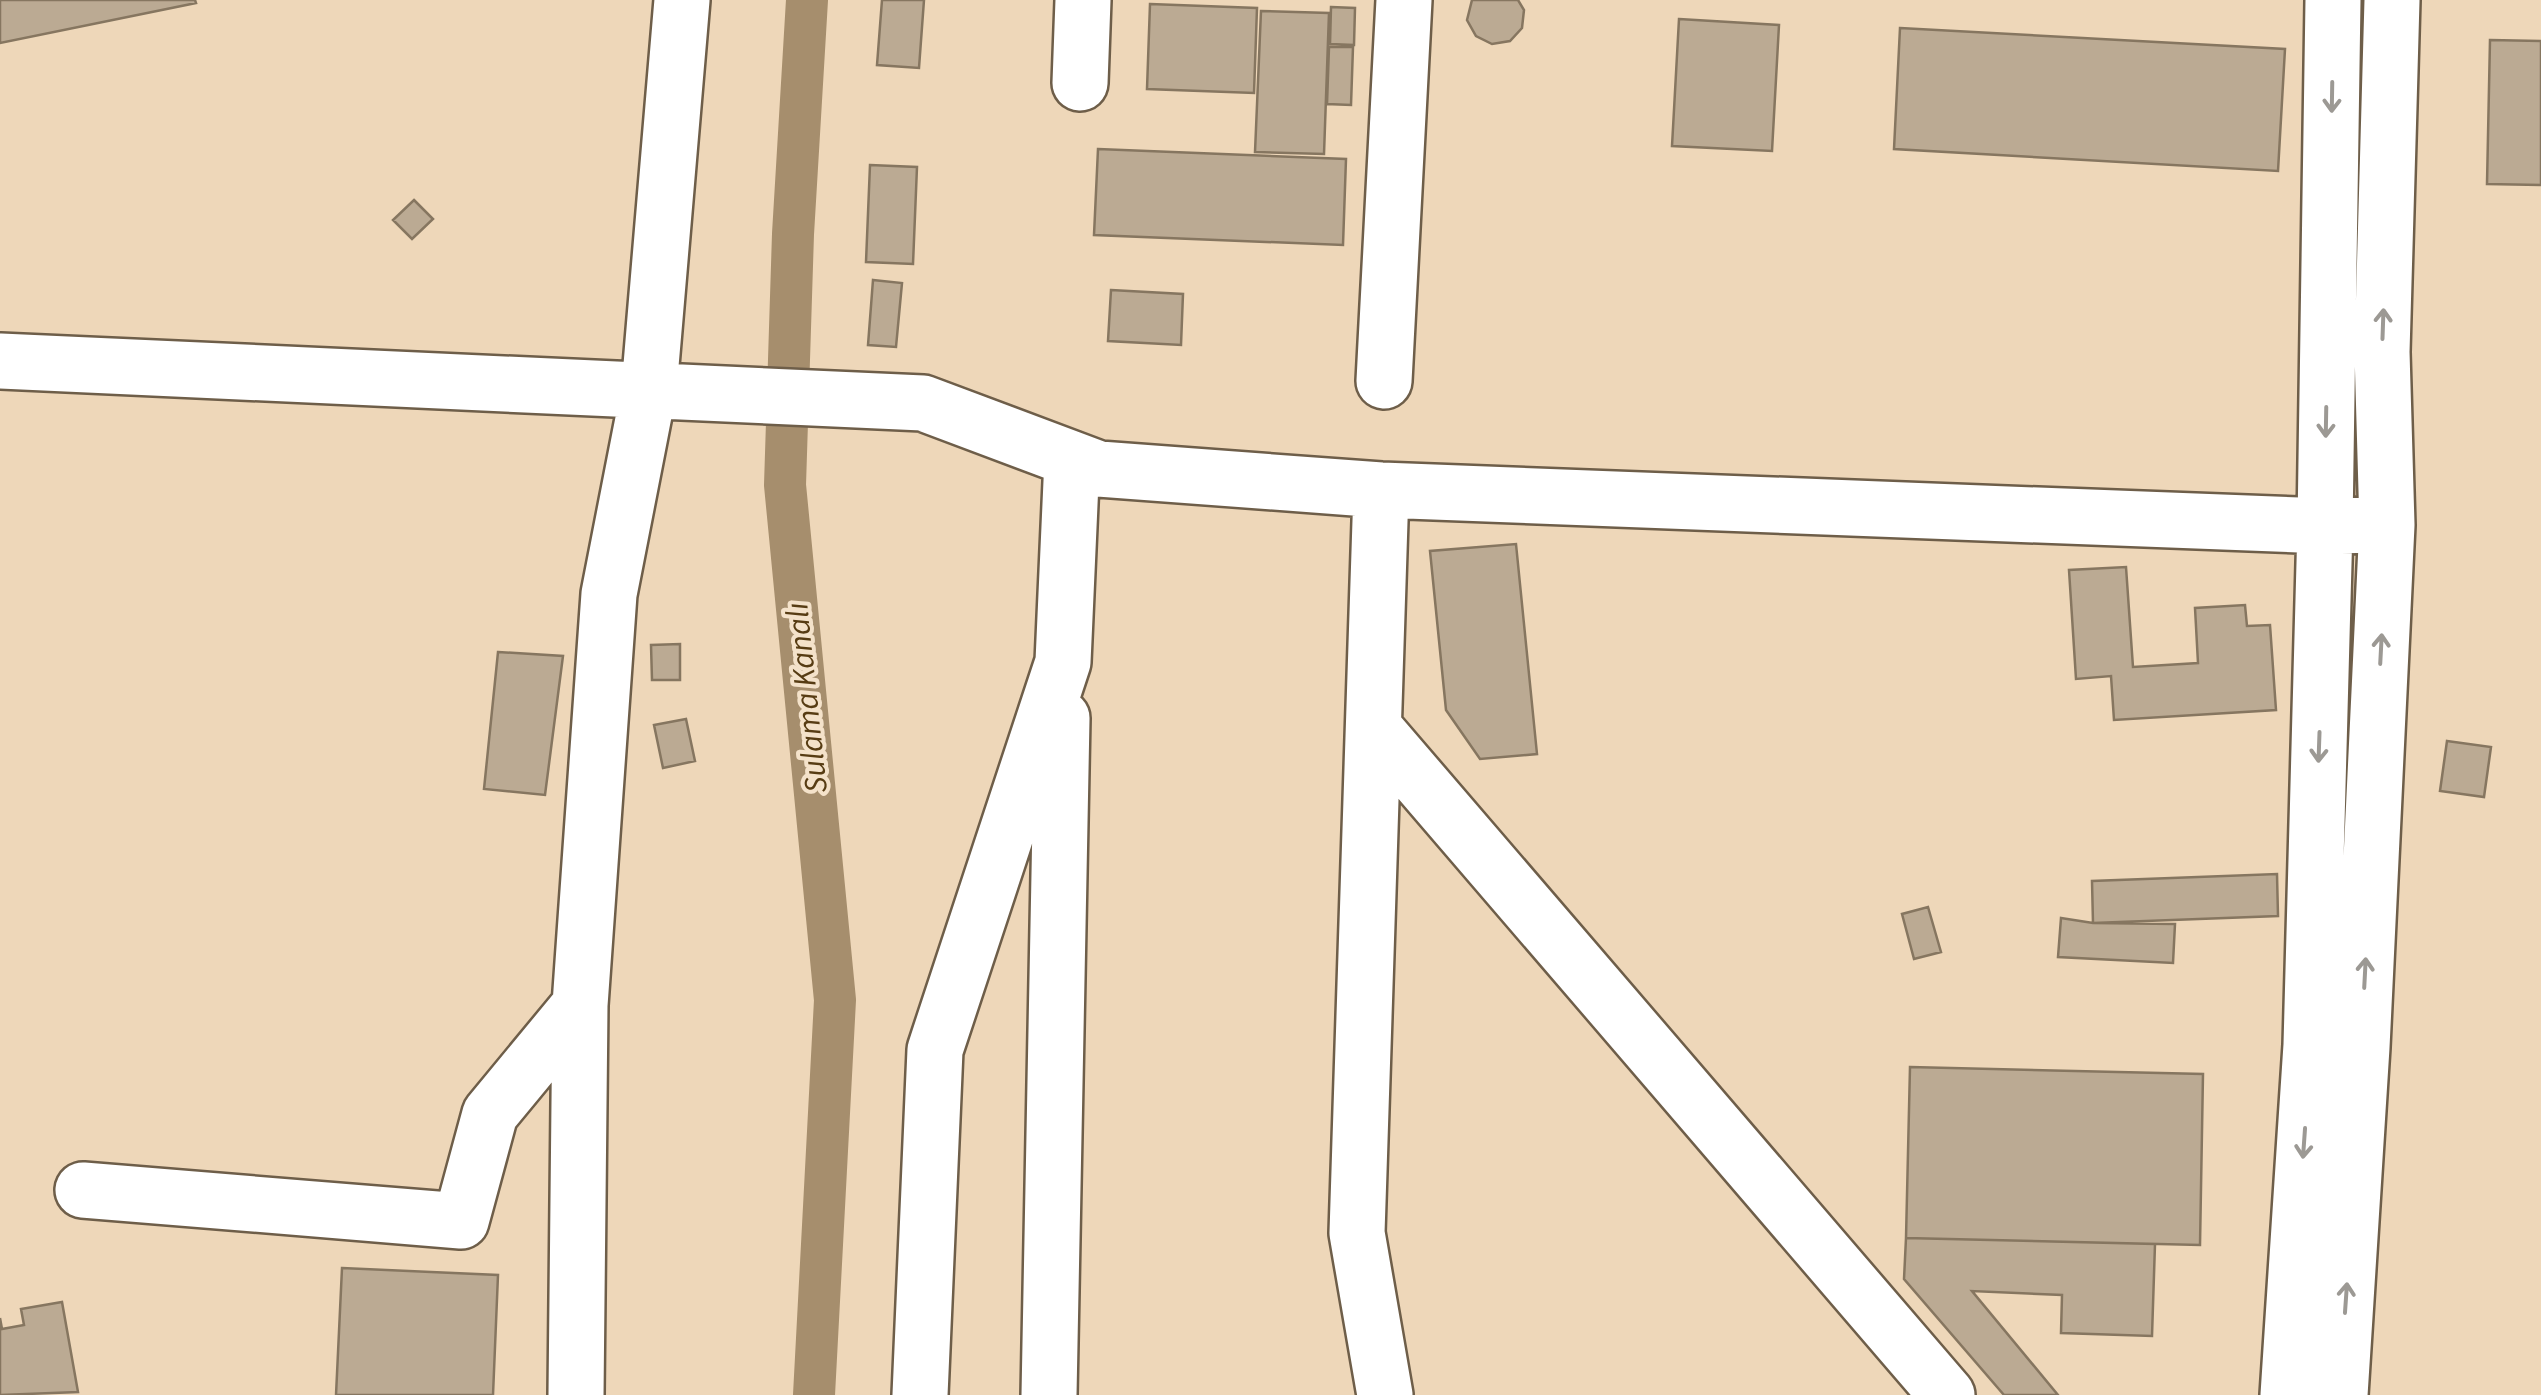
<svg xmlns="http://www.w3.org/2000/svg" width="2541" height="1395" viewBox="0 0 2541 1395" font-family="'Source Sans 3',sans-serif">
  <rect width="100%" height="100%" fill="#f4e2ca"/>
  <path fill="#eed7b9" d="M0 0H2541V1395H0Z"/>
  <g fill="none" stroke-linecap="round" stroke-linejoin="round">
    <path stroke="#a68e6d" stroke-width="42" d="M807 0 793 234 785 485 835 1000 814 1395"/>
  </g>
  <path fill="#bbaa93" stroke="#867660" stroke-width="2.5" d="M0 0H195L196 3 0 43Z
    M882 0H924L919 68 877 65Z
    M1472 0H1518L1524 10 1522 28 1510 41 1492 44 1476 36 1467 20Z
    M1150 4 1257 8 1254 93 1147 89Z
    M1331 7 1355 8 1354 45 1330 44Z
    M1261 11 1329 13 1324 154 1255 152Z
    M1679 19 1779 25 1772 151 1672 146Z
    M1900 28 2285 49 2278 171 1894 149Z
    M2490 40 2541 41V185L2487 184Z
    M1329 47H1353L1351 105 1327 104Z
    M1098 149 1346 159 1343 245 1094 235Z
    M870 165 917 167 913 264 866 262Z
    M414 200 433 219 412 239 393 220Z
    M873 280 902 283 896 347 868 345Z
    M1111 290 1183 294 1181 345 1108 341Z
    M1516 544 1537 754 1480 759 1446 710 1430 551Z
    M2126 567 2133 667 2198 663 2195 608 2245 605 2247 626 2270 625 2276 710 2114 720 2111 676 2076 679 2069 570Z
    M680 644V680H652L651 645Z
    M498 652 563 656 545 795 484 789Z
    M686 719 695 761 663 768 654 725Z
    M2447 741 2491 747 2484 797 2440 791Z
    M2277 874 2278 916 2093 923 2092 881Z
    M1928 907 1941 952 1914 959 1902 914Z
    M2061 918 2093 923 2175 924 2173 963 2058 957Z
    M1910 1067 2203 1074 2200 1245 1906 1238Z
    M1906 1238 2155 1244 2152 1336 2061 1333 2062 1295 1972 1291 2058 1395H2004L1904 1279Z
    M342 1268 498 1275 493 1395H336Z
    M62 1302 78 1392 0 1395V1318L2 1329 24 1325 21 1309Z"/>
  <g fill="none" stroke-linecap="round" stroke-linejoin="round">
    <g stroke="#6e5e49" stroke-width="60">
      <path id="minor" d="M1080 83 1083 0
        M0 361 923 403 1099 469 1381 490 2325 526 2387 525
        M1384 381 1404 0
        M1381 490 1357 1233 1385 1395
        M1374 728 1947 1395
        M83 1190 461 1221 490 1114 580 1005
        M576 1395 580 1005 609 594 649 389 682 0
        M920 1395 935 1050 1063 662 1072 459
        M1049 1395 1062 718
        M2288 1395 2311 1045 2325 526 2333 0
        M2340 1395 2362 1047 2387 525 2382 352 2392 0"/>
    </g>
    <use href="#minor" stroke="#fff" stroke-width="55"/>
  </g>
  <defs><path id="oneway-shaft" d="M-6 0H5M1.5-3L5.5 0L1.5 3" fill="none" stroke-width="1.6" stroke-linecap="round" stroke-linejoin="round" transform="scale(2.5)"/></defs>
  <g stroke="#9c9994">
    <use href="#oneway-shaft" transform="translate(2332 97) rotate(91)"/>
    <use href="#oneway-shaft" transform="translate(2383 324) rotate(-88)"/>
    <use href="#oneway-shaft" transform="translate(2326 422) rotate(91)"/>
    <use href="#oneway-shaft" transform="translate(2381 649) rotate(-87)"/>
    <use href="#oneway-shaft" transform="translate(2319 747) rotate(92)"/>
    <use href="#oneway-shaft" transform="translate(2365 973) rotate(-87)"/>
    <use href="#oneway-shaft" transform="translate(2304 1143) rotate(94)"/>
    <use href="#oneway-shaft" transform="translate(2346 1298) rotate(-86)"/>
  </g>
  <g text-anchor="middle" stroke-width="8" stroke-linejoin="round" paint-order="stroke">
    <g font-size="32" font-style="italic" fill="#573c13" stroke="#f4e2ca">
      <text transform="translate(806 698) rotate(-96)" y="11">Sulama Kanalı</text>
    </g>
  </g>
</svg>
